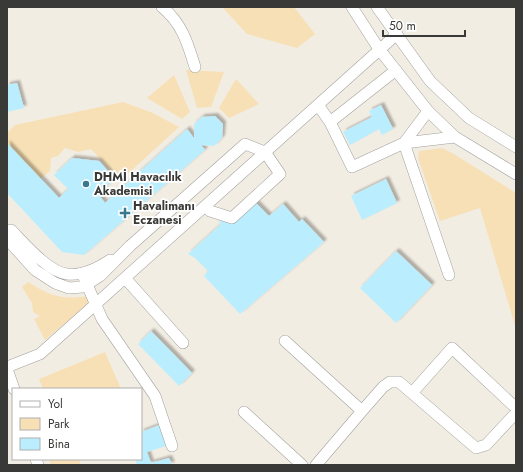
<svg xmlns="http://www.w3.org/2000/svg" width="523" height="472" viewBox="0 0 523 472" font-family="Jost,sans-serif">
  <defs>
    <filter id="shadow"><feDropShadow dx="3" dy="-3" stdDeviation="1" flood-color="#0004"/></filter>
  </defs>
  <rect width="100%" height="100%" fill="#fbfaf7"/>
  <path fill="#f2ede3" fill-rule="evenodd" d="M7 7H516V465H7ZM13 389H141V459H13Z"/>
  <path fill="#f7e0b5" d="M222 7H294L315 34 297 48 247 34Z
    M186 70 224 72 211 107 197 108Z
    M174 75 190 112 182 119 147 98Z
    M236 79 259 104 229 118 219 108Z
    M123 102 153 113 179 127 120 181 91 149 78 152 65 148 58 156 51 158 50 171 40 179 7 143V133L15 125Z
    M442 148 454 154 516 193V329L480 208 440 221 418 158 419 151Z
    M28 282C51 296 60 300 88 296L90 302 45 340 34 319 40 316 33 312 32 303 22 287Z
    M105 352 121 389H43L39 379Z
    M49 459H79L81 465H51Z"/>
  <path fill="#baeefe" filter="url(#shadow)" d="M17 83 24 108 7 112V85Z
    M381 105 393 129 382 135 379 129 350 145 343 132 372 117 369 111Z
    M215 116 223 124 222 138 214 146 201 145 205 150 84 255 62 252 7 193V143L59 198 68 189 54 175 72 158 99 161 115 179 98 194 105 203 187 129 194 138V124L202 117Z
    M386 179 397 203 362 220 351 196Z
    M254 201 269 216 283 204 299 222 302 219 324 242 240 314 204 276 208 271 195 258 188 254 221 224 219 221 223 219 227 223Z
    M396 251 432 285 396 323 360 288Z
    M151 331 192 373 179 386 138 344Z
    M162 424 169 445 147 452 151 463 169 458 172 465H137L135 459H141V432Z"/>
  <g fill="none" stroke-linecap="round" stroke-linejoin="round">
    <g stroke="#a2a19e" stroke-width="12">
      <path id="minor" d="M162 7C182 23 188 44 195 67
        M352 7 379 49 428 111 455 137 516 174
        M377 7 430 81 469 118 516 147
        M318 105 330 122 396 70
        M428 111 404 143 455 137
        M330 122 352 167 404 143 449 275
        M7 231 11 230C24 243 48 272 67 274 82 276 98 268 110 260
        M7 239 35 270 55 283 69 288 83 287 100 276 130 246 245 144 265 152 280 174 232 218 210 211 205 206
        M82 273 102 319 155 396 172 446
        M125 278 183 343
        M285 341 362 411 316 465
        M7 367 40 354 397 34
        M7 369 14 389
        M412 393 452 348 516 408
        M362 411 383 387 390 382H399L476 448 486 445 513 416 516 415
        M244 412 302 465
        M36 459 38 465"/>
    </g>
    <use href="#minor" stroke="#fff" stroke-width="11"/>
  </g>
  <g fill="#387a8c" stroke="#fff" stroke-width="1.5">
    <circle cx="86" cy="184" r="4"/>
    <path d="M123 207h4v4h4v4h-4v4h-4v-4h-4v-4h4z"/>
  </g>
  <g text-anchor="middle" stroke-width="3.5" stroke-linejoin="round" paint-order="stroke">
    <g font-size="12" font-weight="bold" fill="#393937" stroke="#fff" text-anchor="start">
      <text x="94" y="181">DHMİ Havacılık<tspan x="94" dy="14">Akademisi</tspan></text>
      <text x="133" y="210">Havalimanı<tspan x="133" dy="14">Eczanesi</tspan></text>
    </g>
  </g>
  <rect width="523" height="472" fill="none" stroke="#393937" stroke-width="16"/>
  <rect x="12" y="388" width="130" height="72" fill="#ffffff" stroke="#b0b0af"/>
  <rect x="20" y="401" width="20" height="6" fill="#ffffff" stroke="#b0b0af"/>
  <text x="48" y="408" font-size="12" fill="#393937">Yol</text>
  <rect x="20" y="418" width="20" height="12" fill="#f7e0b5" stroke="#b0b0af"/>
  <text x="48" y="428" font-size="12" fill="#393937">Park</text>
  <rect x="20" y="438" width="20" height="12" fill="#baeefe" stroke="#b0b0af"/>
  <text x="48" y="448" font-size="12" fill="#393937">Bina</text>
  <path d="M383 30v6h82v-6" fill="none" stroke="#393937" stroke-width="2"/>
  <text x="389" y="30" font-size="12" fill="#393937" stroke="#ffffff" stroke-width="3" paint-order="stroke">50 m</text>
</svg>
